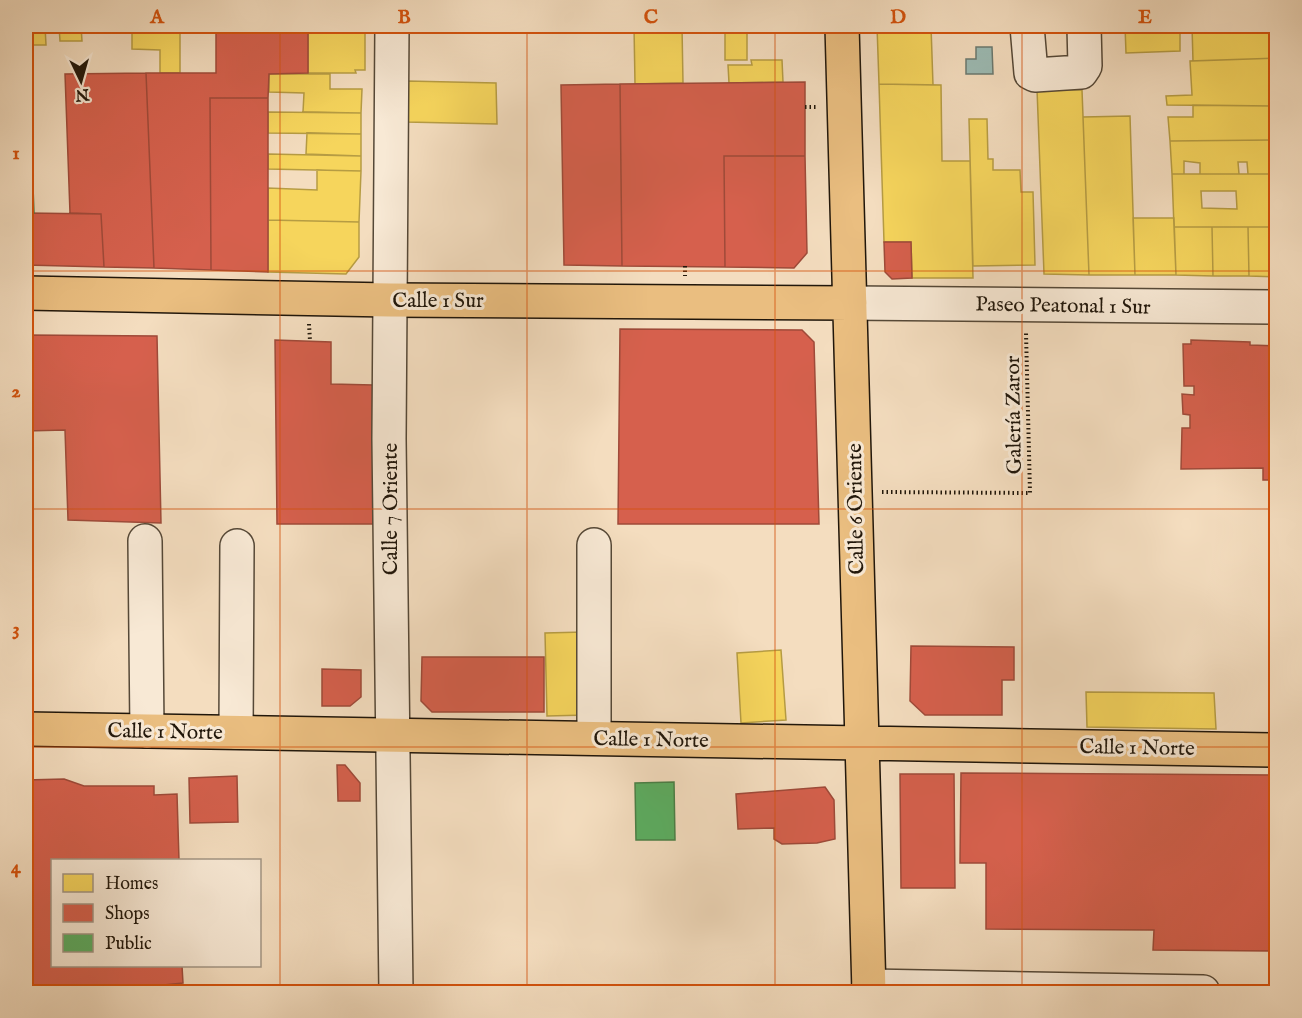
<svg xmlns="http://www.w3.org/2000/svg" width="1302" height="1018" viewBox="0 0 1302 1018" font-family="'IM FELL English',serif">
  <rect width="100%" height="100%" fill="#f4ddbf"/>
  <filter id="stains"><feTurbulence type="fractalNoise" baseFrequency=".00333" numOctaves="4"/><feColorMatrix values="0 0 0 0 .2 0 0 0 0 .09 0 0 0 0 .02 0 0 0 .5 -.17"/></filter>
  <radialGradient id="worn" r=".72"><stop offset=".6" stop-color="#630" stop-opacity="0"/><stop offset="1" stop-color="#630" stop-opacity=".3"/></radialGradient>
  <path fill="#9cbbb4" stroke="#6a7970" stroke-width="1.5" d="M976 47H992L993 74H966V59H976Z"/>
  <path fill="#f6d55c" stroke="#b69c43" stroke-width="1.5" fill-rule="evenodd" d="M27 26H45L46 45H28Z
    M59 26H81L82 41H60Z
    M98 26H120V30H98Z
    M132 26H180V73H160V50L132 49Z
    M201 26H216V29L201 30Z
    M308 26H365V70H355L356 73H308Z
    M634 26H682L683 83 635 84Z
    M877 26H931L933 85 879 84Z
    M1125 26H1180V51L1126 53Z
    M1192 26H1276V58L1193 61Z
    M725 28H747V60H725Z
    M1276 58V106L1167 105 1166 96 1192 95 1190 61Z
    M751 60H782L783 82 729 83 728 65H752Z
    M269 74H330V89H362L361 113 303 112 304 93 269 92Z
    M407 81 496 83 497 124 406 122Z
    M879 84 941 85 942 161H970L973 278H912L911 242H884Z
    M1037 89 1082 90 1089 275 1044 274Z
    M1193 105 1276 106V140L1170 141 1168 117H1193Z
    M268 112 361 113V134L268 133Z
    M1130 116 1135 275H1089L1083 117Z
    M969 119H987L988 159H993V170H1020L1021 192H1033L1035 265 973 266Z
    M307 133 361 134V156L306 154Z
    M1276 140V174H1248L1247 162H1238L1239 174H1200V163L1184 161V174H1172L1170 141Z
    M268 154 361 156V171L268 169Z
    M317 170 361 171 359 222 268 220V188L317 190Z
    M1172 174H1276V227H1174ZM1201 191H1236L1237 209 1202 208Z
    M1133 218H1174L1176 275H1135Z
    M268 220 359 222V257L346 274 268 272Z
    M1174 227H1212L1213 276 1176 275Z
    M1212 227H1248L1249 276H1213Z
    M1248 227H1276V277L1249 276Z
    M584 632 587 715 547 716 545 633Z
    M781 650 786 720 741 723 737 653Z
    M1086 692 1214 693 1216 729 1087 727Z"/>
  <path fill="#d6604d" stroke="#9f4a39" stroke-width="1.5" d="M216 26H308V73L269 74 268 98H210L211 270 154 268 146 73H216Z
    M146 73 154 268 104 267 101 214 70 213 65 74Z
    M805 82V156H724L725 267 622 266 620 84Z
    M620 84 622 266 564 265 561 85Z
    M210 98H268V272L211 270Z
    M724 156H805L807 253 794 268 725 267Z
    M26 213 101 214 104 267 26 265Z
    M884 242H911L912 278 892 279 885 272Z
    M620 329 802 330 814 342 819 524H618Z
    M26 335 157 336 161 523 68 520 65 430 26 431Z
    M275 340 331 342V384L373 385V524H277Z
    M1191 340 1250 342V345L1276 346V480H1263V468L1181 469 1182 428H1190V415L1183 414 1182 394 1194 395V386H1184L1183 344H1191Z
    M911 646 1014 647V680H1002V715H925L910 701Z
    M422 657H544V712H432L421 701Z
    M322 669 361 670V697L350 706H322Z
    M26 679H27L29 715H26Z
    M337 765H345L360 783V801H338Z
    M961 773 1276 775V951L1153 950 1154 930 986 929V863H960Z
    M900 774H954L955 888H901Z
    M237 776 238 822 190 823 189 778Z
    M64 779 84 786H154V795L177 794 179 860H52V966H182L183 983 144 987V991L134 992H26V780Z
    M825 787 834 800 835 839 817 843 782 844 774 839V828L738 829 736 794Z"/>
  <path fill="#5aae61" stroke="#498047" stroke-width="1.5" d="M26 26H27L34 213H26Z
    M674 782 675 840H636L635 783Z"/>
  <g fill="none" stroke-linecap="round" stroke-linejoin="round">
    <g stroke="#554837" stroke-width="36">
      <path id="minor" d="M392 26 389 439 396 992
        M1027 26 1031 73 1035 75 1081 72 1085 66 1084 26
        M850 303 1276 307
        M145 541 147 731
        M236 732 237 546
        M594 738V545
        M869 986 1203 992"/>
    </g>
    <g stroke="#20160a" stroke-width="36">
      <path id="major" d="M842 26 869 992
        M26 293 390 300 850 303
        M26 729 1276 750"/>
    </g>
    <path stroke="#20160a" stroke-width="4" stroke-dasharray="1.5 3" stroke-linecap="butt" d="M805 107H816
      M685 266V276
      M309 324 310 341
      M882 492 1030 493 1026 333"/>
    <use href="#minor" stroke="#f8e9d5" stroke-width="33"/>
    <use href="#major" stroke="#eabe80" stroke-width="33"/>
  </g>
  <path fill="none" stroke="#d4520c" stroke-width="1.5" stroke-opacity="0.55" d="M280 26V992M527 26V992M775 26V992M1022 26V992M26 271H1276M26 509H1276M26 747H1276"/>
  <g text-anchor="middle" stroke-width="6" stroke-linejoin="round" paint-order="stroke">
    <g font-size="21" fill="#20160a" stroke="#f8e9d5">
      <text x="438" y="307">Calle 1 Sur</text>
      <text transform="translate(1063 305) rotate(1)" y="7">Paseo Peatonal 1 Sur</text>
      <text transform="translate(1013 415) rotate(-91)" y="7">Galería Zaror</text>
      <text transform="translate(390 509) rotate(-90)" y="7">Calle 7 Oriente</text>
      <text transform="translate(855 509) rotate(-91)" y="7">Calle 6 Oriente</text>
      <text transform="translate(165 731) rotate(1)" y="7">Calle 1 Norte</text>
      <text transform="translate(651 739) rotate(1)" y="7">Calle 1 Norte</text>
      <text transform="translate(1137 747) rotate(1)" y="7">Calle 1 Norte</text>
    </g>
  </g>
  <rect width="1302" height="1018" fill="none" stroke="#f4ddbf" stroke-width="66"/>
  <rect x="51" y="859" width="210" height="108" fill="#f8e9d5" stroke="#a29584" stroke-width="1.5"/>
  <rect x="63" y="874" width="30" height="18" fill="#f6d55c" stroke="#a29584" stroke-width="1.5"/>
  <text x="105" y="889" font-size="18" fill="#20160a">Homes</text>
  <rect x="63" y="904" width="30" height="18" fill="#d6604d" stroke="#a29584" stroke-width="1.5"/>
  <text x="105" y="919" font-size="18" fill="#20160a">Shops</text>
  <rect x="63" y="934" width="30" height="18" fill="#5aae61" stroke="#a29584" stroke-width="1.5"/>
  <text x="105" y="949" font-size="18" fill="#20160a">Public</text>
  <g transform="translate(81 81) rotate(175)" stroke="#f8e9d5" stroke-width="4.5" paint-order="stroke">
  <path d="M0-4.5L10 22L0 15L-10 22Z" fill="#20160a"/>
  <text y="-9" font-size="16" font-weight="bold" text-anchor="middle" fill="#20160a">N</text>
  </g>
  <rect x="33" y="33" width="1236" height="952" fill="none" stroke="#d4520c" stroke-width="2"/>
  <g font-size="20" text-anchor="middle" font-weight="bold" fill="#d4520c">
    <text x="157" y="23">A</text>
    <text x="404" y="23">B</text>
    <text x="651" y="23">C</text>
    <text x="898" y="23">D</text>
    <text x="1145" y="23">E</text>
    <text x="16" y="159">1</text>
    <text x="16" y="397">2</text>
    <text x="16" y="635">3</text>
    <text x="16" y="873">4</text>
  </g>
  <rect width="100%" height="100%" filter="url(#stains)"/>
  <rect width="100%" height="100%" fill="url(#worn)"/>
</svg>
